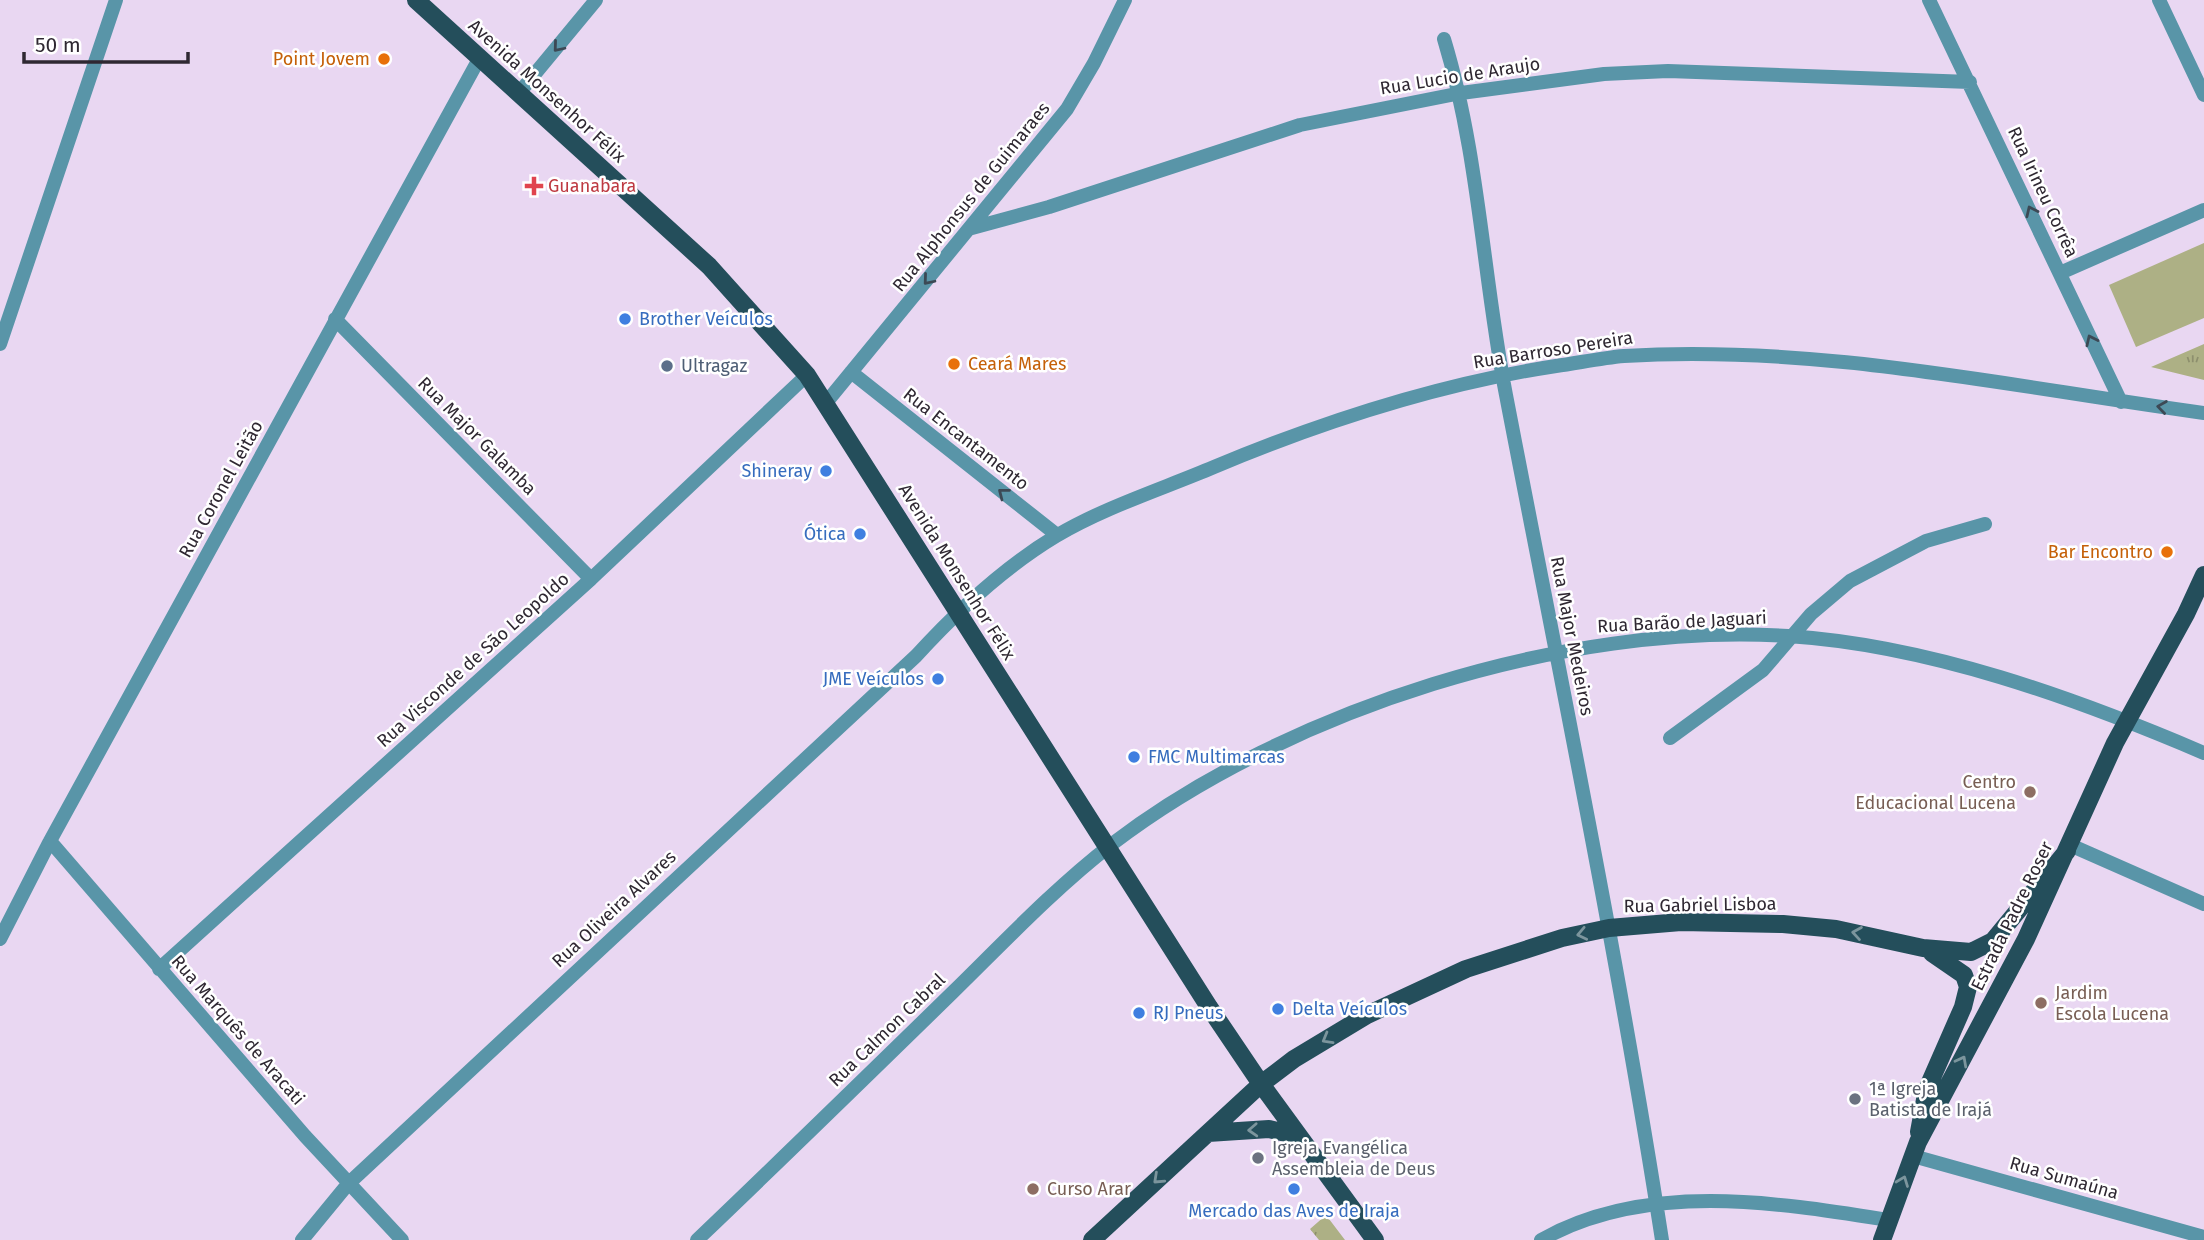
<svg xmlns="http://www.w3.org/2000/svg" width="2204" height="1240" viewBox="0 0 2204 1240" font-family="'Fira Sans',sans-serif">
  <defs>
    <pattern id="park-tufts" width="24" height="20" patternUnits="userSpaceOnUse" patternTransform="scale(1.75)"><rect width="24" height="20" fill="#adb085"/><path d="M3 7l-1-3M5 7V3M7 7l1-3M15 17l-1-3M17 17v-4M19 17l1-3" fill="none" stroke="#8d8f6d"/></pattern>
  </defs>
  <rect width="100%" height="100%" fill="#e9d7f2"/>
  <path fill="url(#park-tufts)" d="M2204 344V380L2151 367Z
    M1326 1215 1345 1240H1319L1310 1229Z"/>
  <path fill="#adb085" d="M2204 243V318L2136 347 2109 285Z"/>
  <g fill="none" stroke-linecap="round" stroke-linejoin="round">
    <path stroke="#5995a8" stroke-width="14" d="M1929 0 2121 402
      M2159 0 2204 95
      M1444 39C1479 154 1483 277 1506 395 1560 676 1618 957 1662 1240
      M519 93 596 0
      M972 228 1049 207 1300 125 1461 93 1604 74 1668 71 1970 82
      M2060 273 2204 210
      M335 319 591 579
      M0 344 116 0
      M851 372 1057 535
      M825 404 1067 109 1094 63 1125 0
      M1670 738 1763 670 1811 614 1850 581 1926 541 1985 524
      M50 841 305 1136 402 1240
      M2070 845 2204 904
      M0 939 50 841 479 59
      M159 969 591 579 807 375
      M1913 1156 2204 1237
      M302 1240 348 1184 916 656C958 610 1003 568 1056 536 1105 507 1162 489 1214 467 1324 421 1438 384 1556 366 1578 363 1601 358 1624 356 1819 344 2011 387 2204 413
      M697 1240C783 1158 868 1075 953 992 1004 942 1055 888 1112 844 1289 709 1565 622 1788 636 1929 645 2075 698 2204 753
      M1541 1240C1646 1181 1775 1202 1888 1220"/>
    <path stroke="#244e5b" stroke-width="18" d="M416 0 709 266 807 375 1209 1007 1261 1084 1375 1240
      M1919 1132 1927 1089 1963 1007 1968 987 1964 975 1932 953
      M1208 1133 1269 1129 1298 1136
      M1092 1240 1261 1084 1294 1059 1367 1015 1466 969 1562 938 1609 928 1681 922 1783 924 1836 929 1923 948 1971 952 1993 941 2067 851
      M1882 1240 1918 1142 2026 939 2115 743 2186 614 2204 575"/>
  </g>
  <defs><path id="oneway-chevron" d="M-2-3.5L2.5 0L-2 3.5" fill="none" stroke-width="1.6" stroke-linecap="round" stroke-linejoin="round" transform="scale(1.75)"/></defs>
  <g stroke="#3c4955">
    <use href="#oneway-chevron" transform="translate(558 47) rotate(130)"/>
    <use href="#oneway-chevron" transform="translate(2031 211) rotate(-115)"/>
    <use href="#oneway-chevron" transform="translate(928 280) rotate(130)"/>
    <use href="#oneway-chevron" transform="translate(2091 340) rotate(-115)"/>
    <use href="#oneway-chevron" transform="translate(2162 407) rotate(-172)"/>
    <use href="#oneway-chevron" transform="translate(1003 493) rotate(-142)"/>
  </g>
  <g stroke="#7c959d">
    <use href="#oneway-chevron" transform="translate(1857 933) rotate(-171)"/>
    <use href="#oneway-chevron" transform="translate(1582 934) rotate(168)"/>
    <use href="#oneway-chevron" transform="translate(1327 1039) rotate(150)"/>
    <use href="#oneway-chevron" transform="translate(1962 1061) rotate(-62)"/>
    <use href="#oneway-chevron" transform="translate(1253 1130) rotate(177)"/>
    <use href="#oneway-chevron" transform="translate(1158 1179) rotate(137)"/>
    <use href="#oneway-chevron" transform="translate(1903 1181) rotate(-69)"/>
  </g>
  <g fill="#e8710a" stroke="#fff" stroke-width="2.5">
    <circle cx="384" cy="59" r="7"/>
    <circle cx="954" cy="364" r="7"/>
    <circle cx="2167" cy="552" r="7"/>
  </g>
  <path fill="#e0444e" stroke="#fff" stroke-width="2.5" d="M530.5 175.5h7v7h7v7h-7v7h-7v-7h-7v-7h7z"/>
  <g fill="#3f7fe0" stroke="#fff" stroke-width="2.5">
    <circle cx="625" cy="319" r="7"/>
    <circle cx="826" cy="471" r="7"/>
    <circle cx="860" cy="534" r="7"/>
    <circle cx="938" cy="679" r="7"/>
    <circle cx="1134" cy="757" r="7"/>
    <circle cx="1278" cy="1009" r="7"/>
    <circle cx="1139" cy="1013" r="7"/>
    <circle cx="1294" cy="1189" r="7"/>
  </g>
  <circle fill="#5c6f8a" stroke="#fff" stroke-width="2.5" cx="667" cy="366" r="7"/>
  <g fill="#8d6e63" stroke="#fff" stroke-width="2.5">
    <circle cx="2030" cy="792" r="7"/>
    <circle cx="2041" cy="1003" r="7"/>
    <circle cx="1033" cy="1189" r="7"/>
  </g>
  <g fill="#6b7280" stroke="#fff" stroke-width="2.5">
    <circle cx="1855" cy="1099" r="7"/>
    <circle cx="1258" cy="1158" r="7"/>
  </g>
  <g text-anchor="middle" stroke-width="5" stroke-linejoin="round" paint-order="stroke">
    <g font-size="18" fill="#c56008" stroke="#fff" text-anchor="end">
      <text x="370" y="65">Point Jovem</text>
      <text x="968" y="370" text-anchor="start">Ceará Mares</text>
      <text x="2153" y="558">Bar Encontro</text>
    </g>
    <g font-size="18" fill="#2f2832" stroke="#fff">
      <text transform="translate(1460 76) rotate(-9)" y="6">Rua Lucio de Araujo</text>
      <text transform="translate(547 91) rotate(42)" y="6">Avenida Monsenhor Félix</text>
      <text transform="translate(2043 192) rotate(65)" y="6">Rua Irineu Corrêa</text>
      <text transform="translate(971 197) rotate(-51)" y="6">Rua Alphonsus de Guimaraes</text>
      <text transform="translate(1553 350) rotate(-9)" y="6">Rua Barroso Pereira</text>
      <text transform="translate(477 436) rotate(45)" y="6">Rua Major Galamba</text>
      <text transform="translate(966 439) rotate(38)" y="6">Rua Encantamento</text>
      <text transform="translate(221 489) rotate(-61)" y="6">Rua Coronel Leitão</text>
      <text transform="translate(957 572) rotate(58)" y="6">Avenida Monsenhor Félix</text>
      <text transform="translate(1682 622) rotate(-3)" y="6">Rua Barão de Jaguari</text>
      <text transform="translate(1572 636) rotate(79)" y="6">Rua Major Medeiros</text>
      <text transform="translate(473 660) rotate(-42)" y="6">Rua Visconde de São Leopoldo</text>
      <text transform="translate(1700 905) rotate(-1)" y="6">Rua Gabriel Lisboa</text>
      <text transform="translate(614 909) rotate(-43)" y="6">Rua Oliveira Alvares</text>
      <text transform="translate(2012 916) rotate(-64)" y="6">Estrada Padre Roser</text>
      <text transform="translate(238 1030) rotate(49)" y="6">Rua Marquês de Aracati</text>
      <text transform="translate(887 1030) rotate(-44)" y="6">Rua Calmon Cabral</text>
      <text transform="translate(2064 1178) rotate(16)" y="6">Rua Sumaúna</text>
    </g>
    <g font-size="18" fill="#be3a42" stroke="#fff" text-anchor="start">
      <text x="548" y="192">Guanabara</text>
    </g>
    <g font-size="18" fill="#366cbe" stroke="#fff" text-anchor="start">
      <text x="639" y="325">Brother Veículos</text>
      <text x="812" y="477" text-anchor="end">Shineray</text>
      <text x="846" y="540" text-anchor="end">Ótica</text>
      <text x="924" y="685" text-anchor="end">JME Veículos</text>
      <text x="1148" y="763">FMC Multimarcas</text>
      <text x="1292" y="1015">Delta Veículos</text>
      <text x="1153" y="1019">RJ Pneus</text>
      <text x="1294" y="1217" text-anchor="middle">Mercado das Aves de Iraja</text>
    </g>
    <g font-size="18" fill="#4e5e75" stroke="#fff" text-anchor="start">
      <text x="681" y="372">Ultragaz</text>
    </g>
    <g font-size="18" fill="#785e54" stroke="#fff" text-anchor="start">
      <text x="2016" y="788" text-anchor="end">Centro<tspan x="2016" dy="21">Educacional Lucena</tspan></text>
      <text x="2055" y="999">Jardim<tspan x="2055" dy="21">Escola Lucena</tspan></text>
      <text x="1047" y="1195">Curso Arar</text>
    </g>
    <g font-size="18" fill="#5b616d" stroke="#fff" text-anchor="start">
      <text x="1869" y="1095">1ª Igreja<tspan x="1869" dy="21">Batista de Irajá</tspan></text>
      <text x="1272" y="1154">Igreja Evangélica<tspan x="1272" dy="21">Assembleia de Deus</tspan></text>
    </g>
  </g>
  <path d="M24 52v10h164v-10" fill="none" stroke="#2f2832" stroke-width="3.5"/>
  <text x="35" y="52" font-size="21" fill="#2f2832" stroke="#ffffff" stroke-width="5" paint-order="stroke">50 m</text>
</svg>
